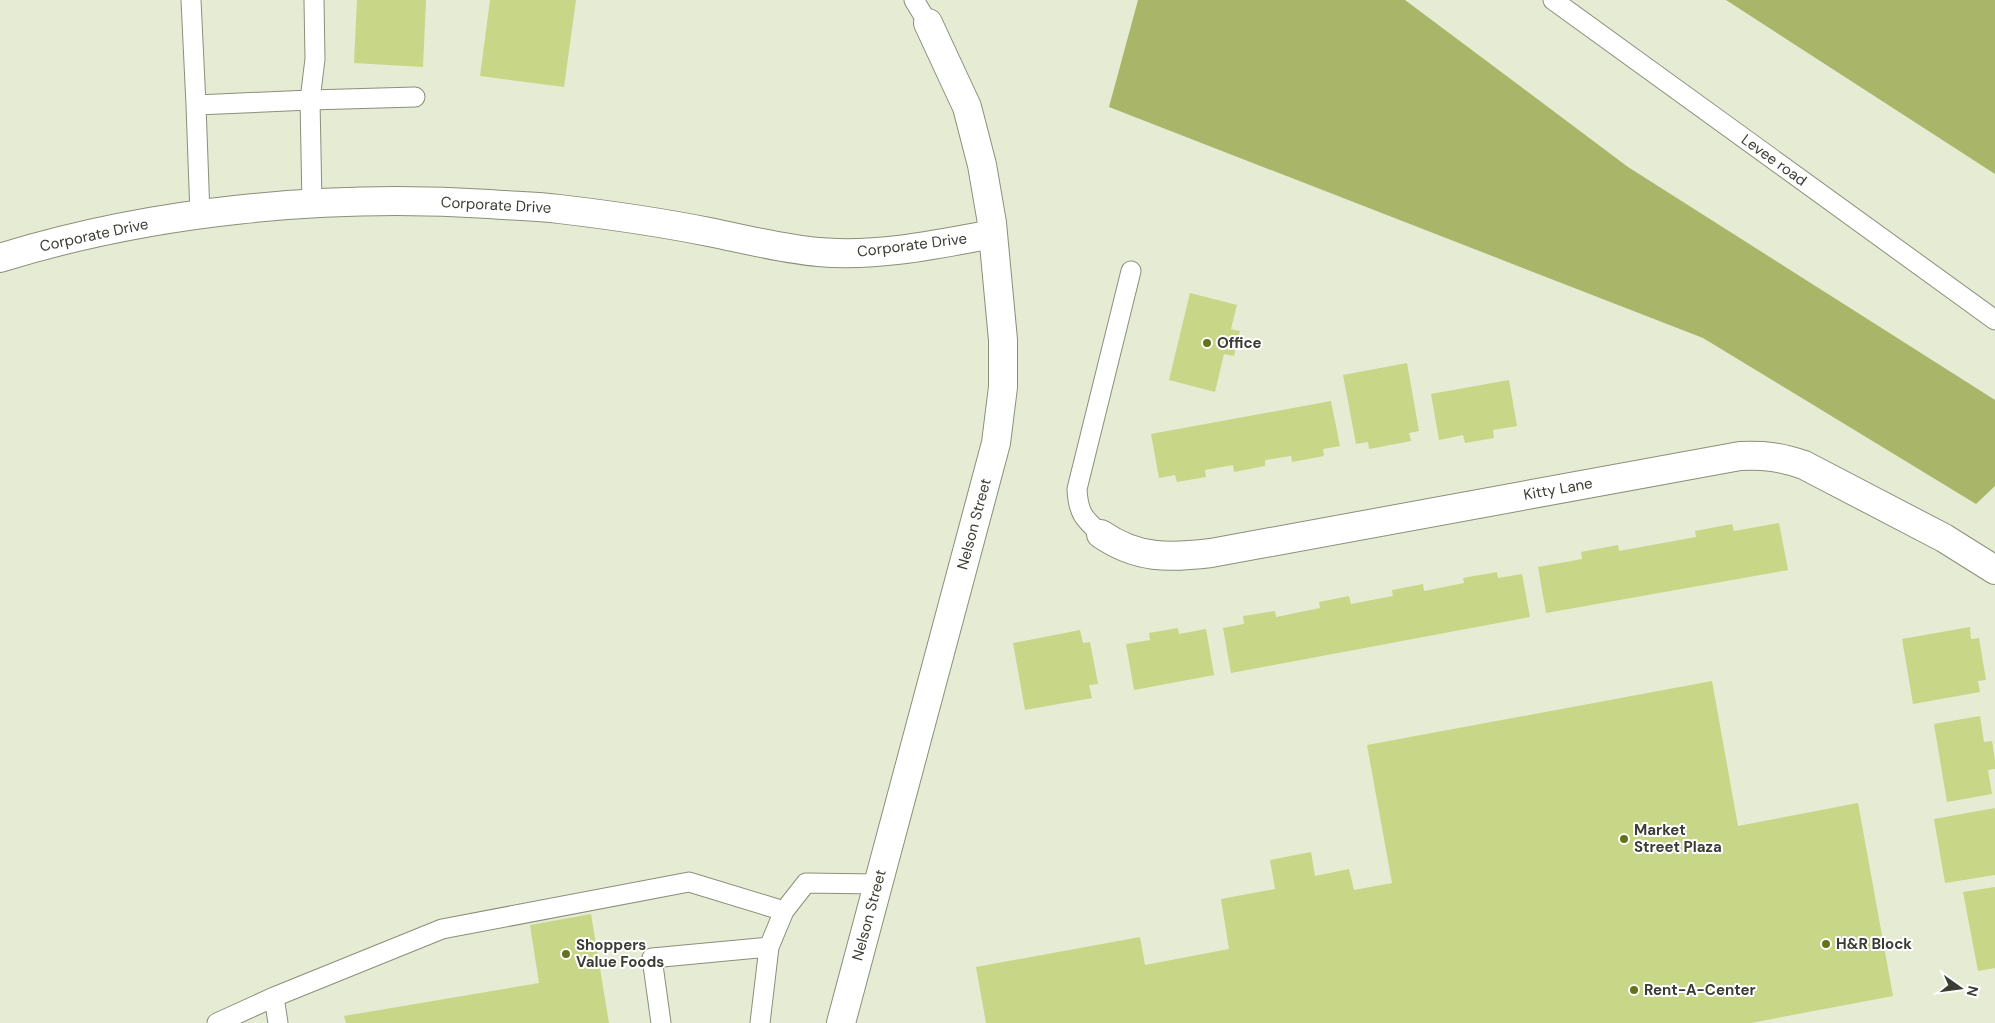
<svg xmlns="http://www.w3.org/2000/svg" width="1995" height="1023" viewBox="0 0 1995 1023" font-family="'DM Sans',sans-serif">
  <rect width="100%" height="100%" fill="#e6ebd3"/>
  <path fill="#a9b669" d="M1138 0H1405L1628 167 1995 400V486L1976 504 1703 338 1109 107Z
    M1726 0H1995V174Z"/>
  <path fill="#c8d687" d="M357 0H426L423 67 354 63Z
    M490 0H576L564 87 480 76Z
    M1190 293 1237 305 1231 329 1240 331 1234 356 1224 354 1215 392 1169 380Z
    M1407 363 1419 431 1409 433 1411 441 1369 449 1368 442 1356 444 1343 375Z
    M1509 380 1517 426 1493 430 1494 438 1465 443 1463 435 1439 440 1431 394Z
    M1331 401 1340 446 1323 449 1324 456 1292 462 1291 456 1265 460V466L1234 472 1233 465 1205 470 1206 477 1177 482 1175 475 1159 478 1151 434Z
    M1779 523 1788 570 1546 613 1538 567 1582 559 1581 552 1618 545 1619 551 1696 537 1695 531 1732 524 1734 531Z
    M1497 572 1498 578 1522 574 1530 617 1231 673 1223 628 1244 624 1243 616 1275 611 1276 617 1320 608 1319 602 1349 596 1351 604 1393 596 1392 590 1423 584 1424 591 1464 583 1463 578Z
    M1970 627 1971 639 1979 638 1986 680 1978 681 1980 692 1913 704 1902 639Z
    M1178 628 1179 634 1206 629 1214 675 1134 690 1126 644 1150 640 1149 633Z
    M1080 630 1083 643 1090 642 1098 684 1089 685 1092 698 1025 710 1013 643Z
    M1712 681 1738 826 1858 803 1893 996 1751 1023H986L976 967 1140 937 1145 965 1229 949 1221 899 1275 889 1270 860 1311 852 1315 876 1349 869 1354 890 1392 883 1367 745Z
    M1980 716 1984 742 1992 741 1995 760V769L1988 770 1992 794 1947 802 1934 724Z
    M1995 808V875L1945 883 1934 819Z
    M1995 887V968L1978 971 1963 892Z
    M591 914 609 1023H346L344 1016 539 983 530 925Z"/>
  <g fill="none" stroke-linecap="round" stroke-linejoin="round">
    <g stroke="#8b8f7a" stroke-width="21">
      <path id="lane" d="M191 0 196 105
        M314 0 315 59 310 100 415 97
        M914 0 928 23
        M1553 0 1995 320
        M200 215 196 105 310 100 312 204
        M1101 534C1084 519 1078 513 1077 489L1131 271
        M274 997 442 929 689 882 784 911
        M217 1023 274 997 278 1023
        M661 1023 652 958 769 947
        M760 1023 769 947 784 911 806 883 877 884"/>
    </g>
    <g stroke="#8b8f7a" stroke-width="30">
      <path id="street" d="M0 258C154 210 328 194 489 204 512 206 536 206 559 209 610 215 659 222 709 232 744 239 783 249 818 252 877 257 935 245 993 234
        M1101 534C1137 559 1169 558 1211 553L1740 456C1765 455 1781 457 1804 465L1944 538 1995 570
        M841 1023 996 443 1003 387V340L992 223 982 165 967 107 928 23"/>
    </g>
    <use href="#lane" stroke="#fff" stroke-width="19"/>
    <use href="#street" stroke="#fff" stroke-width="28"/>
  </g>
  <g fill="#67721c" stroke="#fff" stroke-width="2">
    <circle cx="1207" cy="343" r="5"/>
    <circle cx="1624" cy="839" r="5"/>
    <circle cx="1826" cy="944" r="5"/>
    <circle cx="566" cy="954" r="5"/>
    <circle cx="1634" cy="990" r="5"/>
  </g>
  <g text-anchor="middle" stroke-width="4" stroke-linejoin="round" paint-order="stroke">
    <g font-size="15" fill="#3b3d34" stroke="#fff">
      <text transform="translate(1774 160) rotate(36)" y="5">Levee road</text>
      <text transform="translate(496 205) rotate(3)" y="5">Corporate Drive</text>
      <text transform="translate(94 235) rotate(-12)" y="5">Corporate Drive</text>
      <text transform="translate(912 245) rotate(-7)" y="5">Corporate Drive</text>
      <text transform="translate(1558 489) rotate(-10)" y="5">Kitty Lane</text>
      <text transform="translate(974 524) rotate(-75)" y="5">Nelson Street</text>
      <text transform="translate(869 915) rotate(-75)" y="5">Nelson Street</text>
    </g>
    <g font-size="15" font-weight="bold" fill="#3b3d34" stroke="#fff" text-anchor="start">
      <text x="1217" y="348">Office</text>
      <text x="1634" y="835">Market<tspan x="1634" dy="17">Street Plaza</tspan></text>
      <text x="1836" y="949">H&amp;R Block</text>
      <text x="576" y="950">Shoppers<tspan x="576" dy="17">Value Foods</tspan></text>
      <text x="1644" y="995">Rent-A-Center</text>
    </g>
  </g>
  <g transform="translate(1960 988) rotate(104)" stroke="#ffffff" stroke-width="4" paint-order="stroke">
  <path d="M0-4L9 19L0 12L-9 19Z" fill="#3b3d34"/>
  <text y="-8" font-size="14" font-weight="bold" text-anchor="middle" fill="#3b3d34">N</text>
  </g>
</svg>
